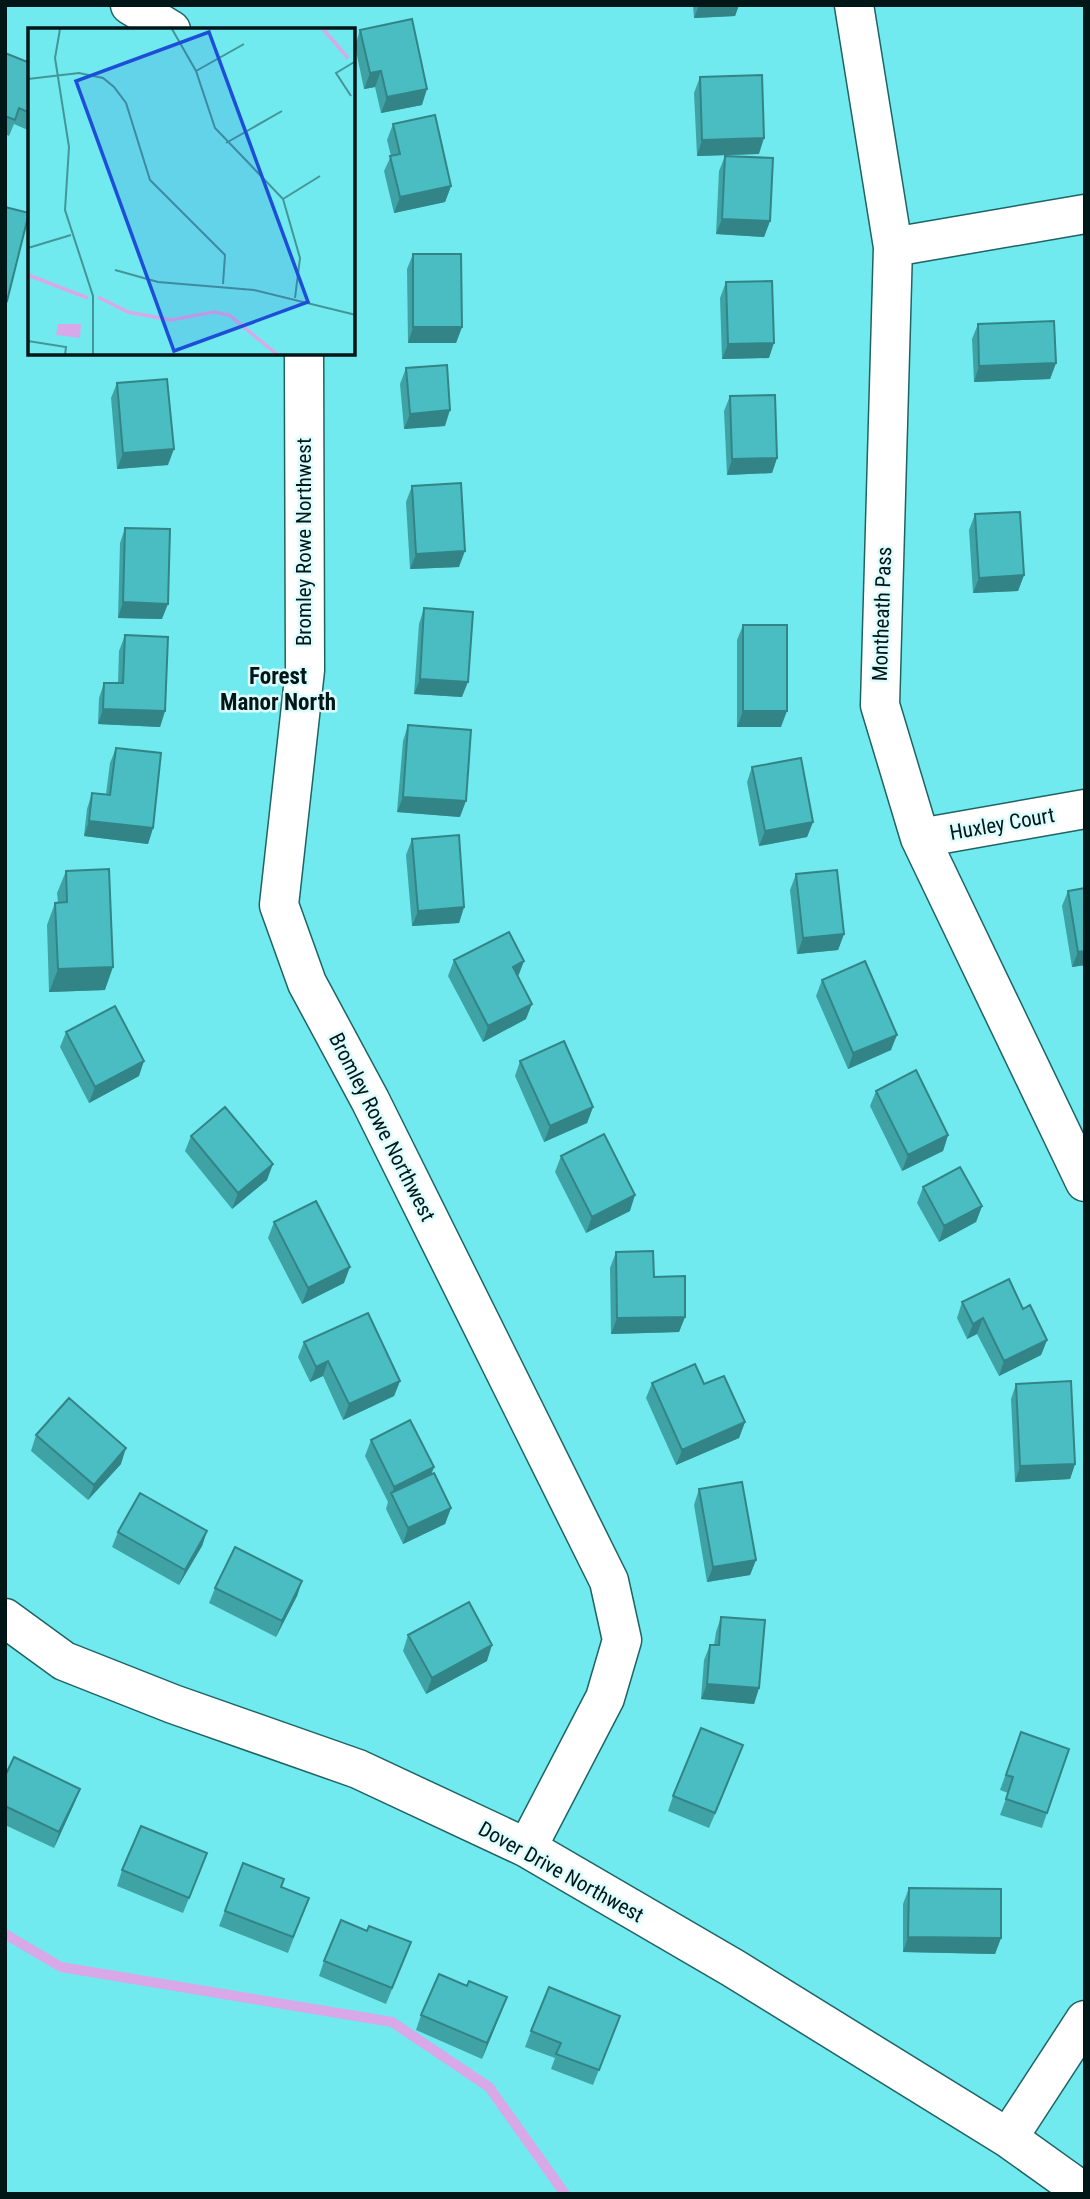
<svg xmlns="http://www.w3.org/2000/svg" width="1090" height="2199" viewBox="0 0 1090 2199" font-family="'Roboto Condensed',sans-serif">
  <rect width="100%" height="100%" fill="#70eaee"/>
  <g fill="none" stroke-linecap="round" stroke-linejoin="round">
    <path stroke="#d9a8e8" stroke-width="10" d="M5 1934 61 1967 392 2022 489 2087 565 2194"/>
    <g stroke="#206365" stroke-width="41">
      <path id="minor" d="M130 5 171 30
        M854 5 893 247 880 705 920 838 1085 1182
        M893 247 1085 214
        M304 354 305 670 279 905 307 983 370 1100 609 1581 622 1640 605 1698 527 1848
        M920 838 1085 809
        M5 1618 64 1661 173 1704 358 1769 527 1848 733 1968 1008 2138 1085 2193
        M1008 2138 1085 2020"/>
    </g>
    <use href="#minor" stroke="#fff" stroke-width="38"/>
  </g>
  <path fill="#3fa3a6" d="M693 5H739L735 16 694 18Z
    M360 30 422 105 381 113 375 87 364 89 355 46Z
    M5 53 30 63V131L14 124 9 136 5 134Z
    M700 77 759 154 697 156 694 93Z
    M393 124 451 186 445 202 394 213 384 171 391 156 387 140Z
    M725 156 770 221 764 237 716 234 719 171Z
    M413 254 462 327 456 343H408L407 269Z
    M726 282 769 358 722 359 720 298Z
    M978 324 1056 363 1050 379 974 382 972 339Z
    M406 368 445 426 404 429 400 384Z
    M117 383 168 465 117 469 111 398Z
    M730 396 777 458 772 473 727 475 724 411Z
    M412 486 459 567 410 569 406 502Z
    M975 514 1024 575 1018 591 973 593 969 530Z
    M125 528 162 619 118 618 120 543Z
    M424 608 462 697 414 694 419 624Z
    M743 625 781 727H737V640Z
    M125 635 165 711 160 727 98 724 99 698 104 683H118L119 651Z
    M408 725 460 817 397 812 403 741Z
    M116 748 153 828 148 844 84 836 87 809 92 793 106 794 110 763Z
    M752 767 813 822 807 837 759 846 747 782Z
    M412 839 464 907 459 923 412 926 406 855Z
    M66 871 105 990 49 992 47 925 55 903H58L57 893Z
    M796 874 844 934 838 950 797 954 790 890Z
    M1085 888V965L1072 967 1062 906 1068 891Z
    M454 960 524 961 518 977 526 1019 483 1042 448 976Z
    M822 980 891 1050 848 1069 816 996Z
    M66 1032 139 1076 89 1103 60 1047Z
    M520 1061 593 1107 587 1123 544 1142 515 1076Z
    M876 1091 948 1135 943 1151 902 1171 870 1106Z
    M191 1136 267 1180 232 1209 185 1151Z
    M561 1156 630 1211 586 1233 555 1172Z
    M923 1187 982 1206 976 1222 939 1242 917 1203Z
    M274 1222 344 1283 302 1304 268 1238Z
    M616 1252 654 1277 685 1317 679 1332 611 1334 610 1268Z
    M962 1302 1023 1309 1047 1340 1041 1355 999 1376 977 1334 967 1339 957 1318Z
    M304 1342 400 1381 394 1396 343 1420 323 1376 310 1382 298 1357Z
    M652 1383 704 1384 745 1422 739 1438 676 1465 646 1398Z
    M1016 1384 1075 1464 1070 1479 1015 1482 1011 1399Z
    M36 1435 121 1464 88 1500 31 1451Z
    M371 1440 434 1467 431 1474 451 1508 445 1524 403 1544 386 1509 388 1502 365 1456Z
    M699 1489 756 1560 750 1575 707 1582 694 1505Z
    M207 1531 202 1546 179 1585 112 1547 118 1532Z
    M302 1581 297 1596 276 1637 209 1603 215 1588Z
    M721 1617 759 1688 754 1704 701 1699 704 1660 710 1645H714L716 1632Z
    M408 1635 487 1661 426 1694 403 1651Z
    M1021 1732 1047 1813 1042 1828 1000 1815 1008 1793 1000 1790Z
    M743 1745 709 1828 668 1811 673 1796Z
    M5 1776 80 1789 74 1804 54 1848 5 1825Z
    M243 1863 281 1887 309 1898 288 1953 219 1926Z
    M201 1869 183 1913 117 1886 122 1870Z
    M909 1888 1001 1938 995 1954 903 1952V1904Z
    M405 1958 386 2004 319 1976 324 1961Z
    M507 1997 482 2059 416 2030 421 2015Z
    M620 2016 593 2085 551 2069 555 2058 525 2047 531 2031Z"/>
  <path fill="#338487" d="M699 5H739L735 16 694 18Z
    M381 71 375 87 364 89 370 73Z
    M427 89 422 105 381 113 387 97Z
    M764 138 759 154 697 156 702 140Z
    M451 186 445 202 394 213 400 197Z
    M722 219 770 221 764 237 716 234Z
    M413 327H462L456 343H408Z
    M774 343 769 358 722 359 728 344Z
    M1056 363 1050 379 974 382 979 366Z
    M450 410 445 426 404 429 410 414Z
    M174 449 168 465 117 469 123 453Z
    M777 458 772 473 727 475 732 459Z
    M465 551 459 567 410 569 416 554Z
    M1024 575 1018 591 973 593 979 578Z
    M123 602 168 604 162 619 118 618Z
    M420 679 468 682 462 697 414 694Z
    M103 709 165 711 160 727 98 724Z
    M743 711H787L781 727H737Z
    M403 797 466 801 460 817 397 812Z
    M89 821 153 828 148 844 84 836Z
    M813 822 807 837 759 846 765 831Z
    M464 907 459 923 412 926 418 911Z
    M844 934 838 950 797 954 803 938Z
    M1085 951V965L1072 967 1078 952Z
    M524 961 518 976 507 982 513 967Z
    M113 967 105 990 49 992 58 969Z
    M532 1004 526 1019 483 1042 488 1026Z
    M897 1035 891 1050 848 1069 853 1053Z
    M144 1061 139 1076 89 1103 95 1087Z
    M593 1107 587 1123 544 1142 550 1126Z
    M948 1135 943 1151 902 1171 908 1155Z
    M273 1164 267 1180 232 1209 238 1193Z
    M635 1195 630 1211 586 1233 592 1217Z
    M982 1206 976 1222 939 1242 944 1226Z
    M350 1267 344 1283 302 1304 308 1288Z
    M685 1317 679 1332 611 1334 617 1318Z
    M983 1318 977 1334 967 1339 973 1324Z
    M1047 1340 1041 1355 999 1376 1004 1361Z
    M328 1361 323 1376 310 1382 316 1367Z
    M400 1381 394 1396 343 1420 349 1404Z
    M745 1422 739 1438 676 1465 682 1450Z
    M126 1448 121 1464 88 1500 94 1485Z
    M1075 1464 1070 1479 1015 1482 1020 1466Z
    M434 1467 428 1483 392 1494 394 1487Z
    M451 1508 445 1524 403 1544 408 1528Z
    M207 1531 202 1546 179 1585 185 1570Z
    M756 1560 750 1575 707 1582 713 1567Z
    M302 1581 297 1596 276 1637 282 1621Z
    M492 1645 487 1661 426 1694 432 1678Z
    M707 1684 759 1688 754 1704 701 1699Z
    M743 1745 737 1761 709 1828 715 1813Z
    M80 1789 74 1804 54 1848 59 1832Z
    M908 1937 1001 1938 995 1954 903 1952Z
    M507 1997 501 2013 482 2059 487 2043Z"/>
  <path fill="#49bdc1" stroke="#338487" stroke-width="2" d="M412 19 427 89 387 97 381 71 370 73 360 30Z
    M5 53 30 63V113L19 108 15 120 5 116Z
    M762 75 764 138 702 140 700 77Z
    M435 115 451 186 400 197 390 156 400 154 393 124Z
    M725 156 773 158 770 221 722 219Z
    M5 207 29 213 7 301 5 300Z
    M413 254H461L462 327H413Z
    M772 281 774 343 728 344 726 282Z
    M1054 321 1056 363 979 366 978 324Z
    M447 365 450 410 410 414 406 368Z
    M167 379 174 449 123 453 117 383Z
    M775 395 777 458 732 459 730 396Z
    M461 483 465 551 416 554 412 486Z
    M1020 512 1024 575 979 578 975 514Z
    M125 528 170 529 168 604 123 602Z
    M424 608 473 612 468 682 420 679Z
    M743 625H787V711H743Z
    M125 635 168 637 165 711 103 709 104 683H123Z
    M408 725 471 730 466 801 403 797Z
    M116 748 161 753 153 828 89 821 92 793 110 795Z
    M801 758 813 822 765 831 752 767Z
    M459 835 464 907 418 911 412 839Z
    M109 869 113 967 58 969 55 903 67 902 66 871Z
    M837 870 844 934 803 938 796 874Z
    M1085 888V951L1078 952 1068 891Z
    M509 932 524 961 513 967 532 1004 488 1026 454 960Z
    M865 961 897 1035 853 1053 822 980Z
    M115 1006 144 1061 95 1087 66 1032Z
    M564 1041 593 1107 550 1126 520 1061Z
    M916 1070 948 1135 908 1155 876 1091Z
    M225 1107 273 1164 238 1193 191 1136Z
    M604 1134 635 1195 592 1217 561 1156Z
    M960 1167 982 1206 944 1226 923 1187Z
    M316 1201 350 1267 308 1288 274 1222Z
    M653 1251 654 1277 685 1276V1317L617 1318 616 1252Z
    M1009 1279 1023 1309 1030 1305 1047 1340 1004 1361 983 1318 973 1324 962 1302Z
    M368 1313 400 1381 349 1404 328 1361 316 1367 304 1342Z
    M695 1364 704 1384 724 1376 745 1422 682 1450 652 1383Z
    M1071 1381 1075 1464 1020 1466 1016 1384Z
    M69 1398 126 1448 94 1485 36 1435Z
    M410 1420 434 1467 394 1487 371 1440Z
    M434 1473 451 1508 408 1528 391 1493Z
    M742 1482 756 1560 713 1567 699 1489Z
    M140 1493 207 1531 185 1570 118 1532Z
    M235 1547 302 1581 282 1621 215 1588Z
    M469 1602 492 1645 432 1678 408 1635Z
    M721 1617 765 1620 759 1688 707 1684 710 1645H719Z
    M701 1728 743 1745 715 1813 673 1796Z
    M1021 1732 1069 1749 1047 1813 1006 1799 1013 1777 1006 1775Z
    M14 1757 80 1789 59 1832 5 1806V1776Z
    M141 1826 207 1853 189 1898 122 1870Z
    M243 1863 284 1879 281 1887 309 1898 293 1937 225 1911Z
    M909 1888 1001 1889V1938L908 1937Z
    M341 1920 367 1931 369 1926 411 1942 392 1988 324 1961Z
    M439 1974 467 1986 469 1981 507 1997 487 2043 421 2015Z
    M549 1987 620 2016 599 2070 556 2054 561 2043 531 2031Z"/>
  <g text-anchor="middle" stroke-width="5" stroke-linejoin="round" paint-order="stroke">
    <g font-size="21" fill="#001617" stroke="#dcfcfd">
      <text transform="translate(304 542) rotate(-90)" y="7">Bromley Rowe Northwest</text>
      <text transform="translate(882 614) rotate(-88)" y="7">Montheath Pass</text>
      <text transform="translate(1002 824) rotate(-10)" y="7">Huxley Court</text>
      <text transform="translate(382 1127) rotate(63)" y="7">Bromley Rowe Northwest</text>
      <text transform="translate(561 1872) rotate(29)" y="7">Dover Drive Northwest</text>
    </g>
    <g font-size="23" font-weight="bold" fill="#001617" stroke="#dcfcfd">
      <text x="278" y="684">Forest<tspan x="278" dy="26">Manor North</tspan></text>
    </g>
  </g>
  <g transform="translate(28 28)">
    <rect width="327" height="327" fill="#70eaee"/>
    <path d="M30 296H53L52 310 28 307Z" fill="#d9a8e8"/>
    <path fill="none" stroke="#d9a8e8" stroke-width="3.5" d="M295 1 320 30M0 247 60 270M70 269 100 284 143 292 186 284 201 287 250 327"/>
    <path fill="none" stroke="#439598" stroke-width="2" d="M32 1 27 30 41 119 37 182 65 268V327M144 1 168 43 187 100 255 171 272 230 267 270M168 43 216 16M0 51 51 45 75 50 86 59 98 75 122 152 197 227 195 256M323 68 308 45 328 33M198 115 254 83M255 171 292 148M0 220 43 207M87 242 130 254 226 262 328 287M0 313 38 319 37 327"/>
    <path fill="#1d4ed8" fill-opacity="0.15" stroke="#1d4ed8" stroke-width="3.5" d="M181 4 280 274 146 323 48 53Z"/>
    <rect width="327" height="327" fill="none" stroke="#001617" stroke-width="3.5"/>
  </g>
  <rect width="1090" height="2199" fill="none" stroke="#001617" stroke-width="14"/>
</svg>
